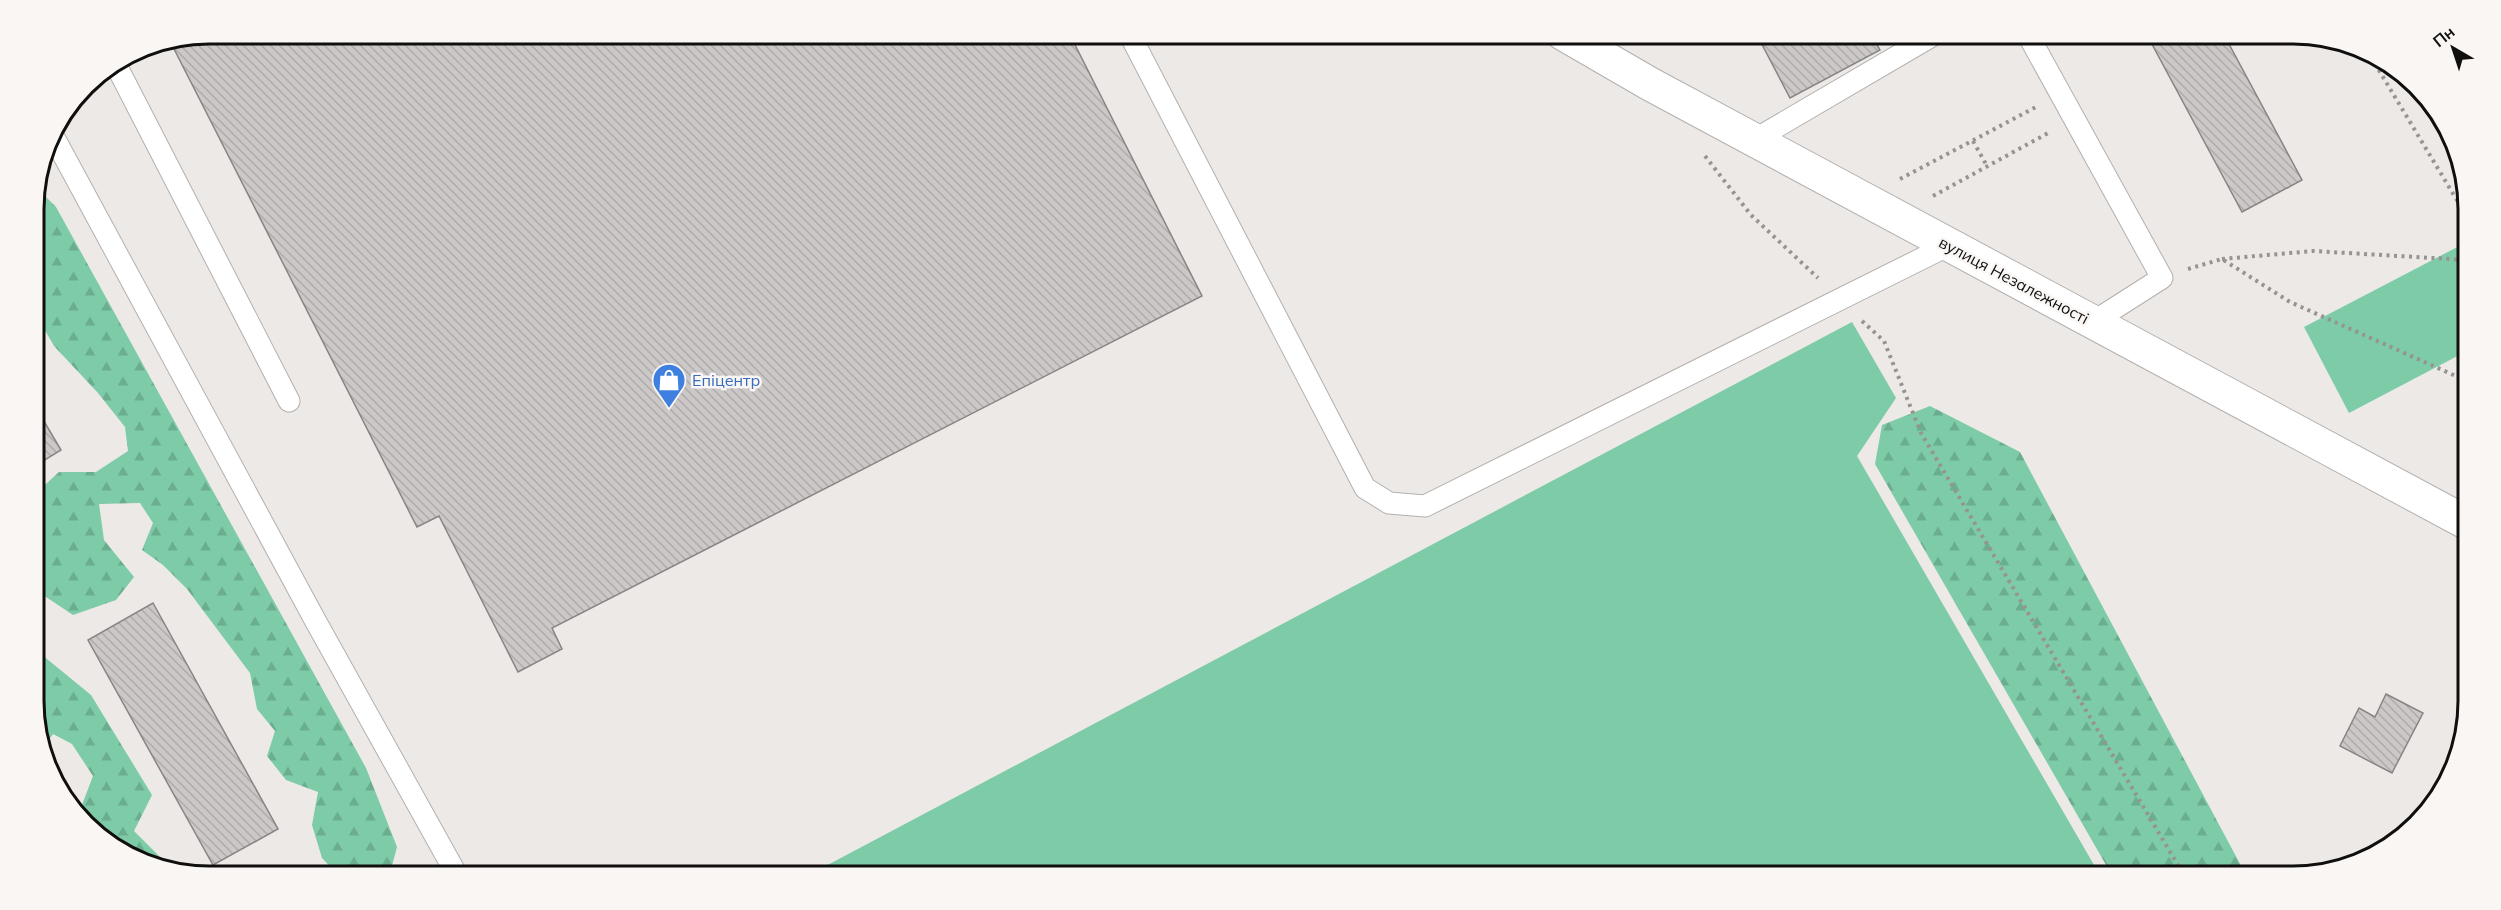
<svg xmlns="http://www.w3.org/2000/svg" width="2501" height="910" viewBox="0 0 2501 910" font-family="Mulish,sans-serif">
  <defs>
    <pattern id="forest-firs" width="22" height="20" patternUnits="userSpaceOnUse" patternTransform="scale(1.5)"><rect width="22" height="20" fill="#7dcba7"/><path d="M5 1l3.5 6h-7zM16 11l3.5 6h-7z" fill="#6bad8f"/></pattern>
    <pattern id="building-back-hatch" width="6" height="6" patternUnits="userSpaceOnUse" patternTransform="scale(1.5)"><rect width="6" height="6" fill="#ccc8c8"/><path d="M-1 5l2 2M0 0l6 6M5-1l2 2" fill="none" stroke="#aeabab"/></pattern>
  </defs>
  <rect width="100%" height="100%" fill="#ece9e7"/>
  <path fill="#7dcba7" d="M2467 242V351L2349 413 2304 327Z
    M1852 322 1896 398 1857 456 2101 877H805Z"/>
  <path fill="url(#forest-firs)" d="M36 187 56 207 366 768 397 847 389 877H340L322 858 312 825 318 792 286 780 267 756 275 731 257 709 250 673 187 589 163 565 142 550 153 523 140 503 99 504 104 540 134 577 116 600 73 615 43 595H36L35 494 59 472H96L128 451 125 427 98 393 54 346 34 311 33 196Z
    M1930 406 2020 452 2247 877H2113L1875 464 1882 425Z
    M36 650 91 695 152 795 134 831 175 872 152 868 77 818 93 776 72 744 53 734 43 748 36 736Z"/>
  <path fill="url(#building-back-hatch)" stroke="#888484" stroke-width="1.5" d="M208 33H1069L1202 296 552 628 562 649 518 672 439 516 417 527 170 41Z
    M1756 33H1870L1880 50 1790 98Z
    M2146 33H2223L2302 180 2242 212Z
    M35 406 61 450 35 466Z
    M153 603 278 829 213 865 88 640Z
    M2386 694 2423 713 2392 773 2340 746 2359 708 2375 717Z"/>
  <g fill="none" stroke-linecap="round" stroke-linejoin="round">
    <g stroke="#b3b0ae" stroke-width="23">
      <path id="service" d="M1129 33 1365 488 1389 503 1425 506 1949 245
        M2027 33 2162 278 2093 322
        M115 63 289 401
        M51 132 315 620 458 877
        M1754 140 1937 33"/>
    </g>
    <g stroke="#b3b0ae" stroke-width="35">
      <path id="tertiary" d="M1562 33 1650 84 2467 523"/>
    </g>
    <path stroke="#969392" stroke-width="4" stroke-dasharray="3 4.5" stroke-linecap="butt" d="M2371 57 2467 217
      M1973 141 1987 166
      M1705 156 1751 215 1818 278
      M1900 179 2036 107
      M1933 196 2050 132
      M2222 259 2313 251 2467 260
      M2188 269 2222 259 2290 302 2467 381
      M1862 321 1884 341 1921 433 2185 877"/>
    <use href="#service" stroke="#fff" stroke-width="21"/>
    <use href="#tertiary" stroke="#fff" stroke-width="33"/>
  </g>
  <defs>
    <g id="shop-pin" transform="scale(1.725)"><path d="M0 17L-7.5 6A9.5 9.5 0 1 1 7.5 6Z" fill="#3f7fe0" stroke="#faf6f4"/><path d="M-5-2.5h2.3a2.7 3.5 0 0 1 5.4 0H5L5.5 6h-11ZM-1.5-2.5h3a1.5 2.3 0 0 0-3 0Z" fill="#fff"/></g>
  </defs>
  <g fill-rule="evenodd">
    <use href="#shop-pin" x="669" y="380"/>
  </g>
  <g text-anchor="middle" stroke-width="5" stroke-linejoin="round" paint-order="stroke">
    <g font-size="16" fill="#100f0e" stroke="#faf6f4">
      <text transform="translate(2014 280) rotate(28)" y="6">вулиця Незалежності</text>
    </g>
    <g font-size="16" fill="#366cbe" stroke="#faf6f4" text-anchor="start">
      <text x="692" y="386">Епіцентр</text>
    </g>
  </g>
  <path d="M0 0H2501V910H0ZM209 44H2293A165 165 0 0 1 2458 209V701A165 165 0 0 1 2293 866H209A165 165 0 0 1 44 701V209A165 165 0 0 1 209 44Z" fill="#faf6f4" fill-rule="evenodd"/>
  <path fill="none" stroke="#100f0e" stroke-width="3" d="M209 44H2293A165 165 0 0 1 2458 209V701A165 165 0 0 1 2293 866H209A165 165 0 0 1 44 701V209A165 165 0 0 1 209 44Z"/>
  <g transform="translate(2453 48) rotate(321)" stroke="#faf6f4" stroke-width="4.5" paint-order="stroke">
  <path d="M0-4.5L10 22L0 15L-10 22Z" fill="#100f0e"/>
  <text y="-9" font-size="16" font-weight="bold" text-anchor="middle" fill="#100f0e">Пн</text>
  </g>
</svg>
